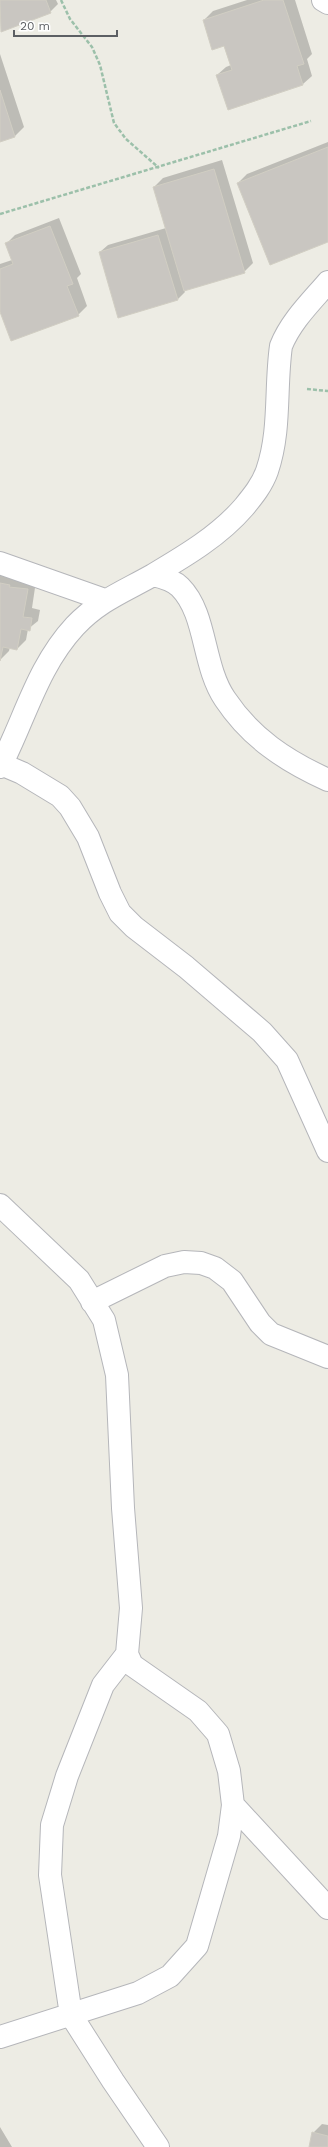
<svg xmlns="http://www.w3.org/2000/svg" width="328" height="2147" viewBox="0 0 328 2147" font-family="'Work Sans',sans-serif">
  <rect width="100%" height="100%" fill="#edece4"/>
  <path fill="#0003" d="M0 0H56L58 4 50 12 1 31Z
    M247 0H295L312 54 307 59 312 76 303 84 229 109 217 75 226 67 231 65 224 45 204 20 213 11Z
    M0 54 24 127 15 136 0 141Z
    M328 142V241L238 183 247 174Z
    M222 160 253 263 244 272 184 290 185 292 178 299 100 252 108 245 166 228 154 187 163 178Z
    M59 218 81 274 77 278 87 306 78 315 0 309V264L12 260 6 244 15 235Z
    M0 568 36 581 32 608 40 610 38 621 28 629 26 640 17 649 10 647 9 651 0 660Z
    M322 2124 328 2125V2147H310L313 2133Z
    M0 2127 12 2147H0Z"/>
  <path fill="#c9c6c1" stroke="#d1cec3" d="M0 0H46L51 13 1 32Z
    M264 0H283L304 64 297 66 303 85 228 110 216 75 232 70 224 46 212 50 203 20Z
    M0 90 15 137 0 142Z
    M328 147V242L270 265 237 183Z
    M214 169 245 273 184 291 153 187Z
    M50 226 73 284 67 286 79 316 11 341 0 312V269L13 264 5 243Z
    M158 235 178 300 118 318 99 252Z
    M0 583 10 585 9 587 28 589 23 617 32 618 30 631 21 629 17 650 3 647 0 661Z
    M312 2132 328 2136V2147H309Z"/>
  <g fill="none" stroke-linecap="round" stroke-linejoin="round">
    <g stroke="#b5b6ba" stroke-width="24">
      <path id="minor" d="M323 0 328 3
        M0 563 105 600
        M153 575C162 577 173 580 180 587 207 614 202 665 225 699 251 738 286 761 328 780
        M1 764 22 773 60 796 70 807 88 837 110 893 120 913 134 927 186 967 262 1032 287 1060 328 1151
        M0 767C25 719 37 667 75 626 100 600 123 592 153 575 185 556 219 536 244 507 253 496 262 485 267 471 281 430 275 388 281 346 291 321 311 302 328 282
        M0 1205 79 1280 104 1320 117 1375 123 1508 131 1608 127 1654 132 1665 198 1711 218 1734 229 1771 233 1805 229 1836 197 1946 170 1976 138 1993 0 2037
        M92 1302 165 1266 184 1262 201 1263 215 1268 232 1281 260 1323 271 1334 328 1357
        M127 1654 103 1685 67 1776 52 1825 50 1875 71 2015 113 2081 158 2147
        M233 1805 328 1908"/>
    </g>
    <path stroke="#9cc0aa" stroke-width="2.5" stroke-dasharray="4 2" stroke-linecap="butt" d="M61 0 70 19 92 47 100 65 114 123 126 139 159 168
      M0 214 311 121
      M307 389 328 391"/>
    <use href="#minor" stroke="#fff" stroke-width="22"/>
  </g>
  <path d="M14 30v6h103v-6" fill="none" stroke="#5c5f63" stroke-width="2"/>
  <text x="20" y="30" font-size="12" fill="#5c5f63" stroke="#ffffff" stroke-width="3" paint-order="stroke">20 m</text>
</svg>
